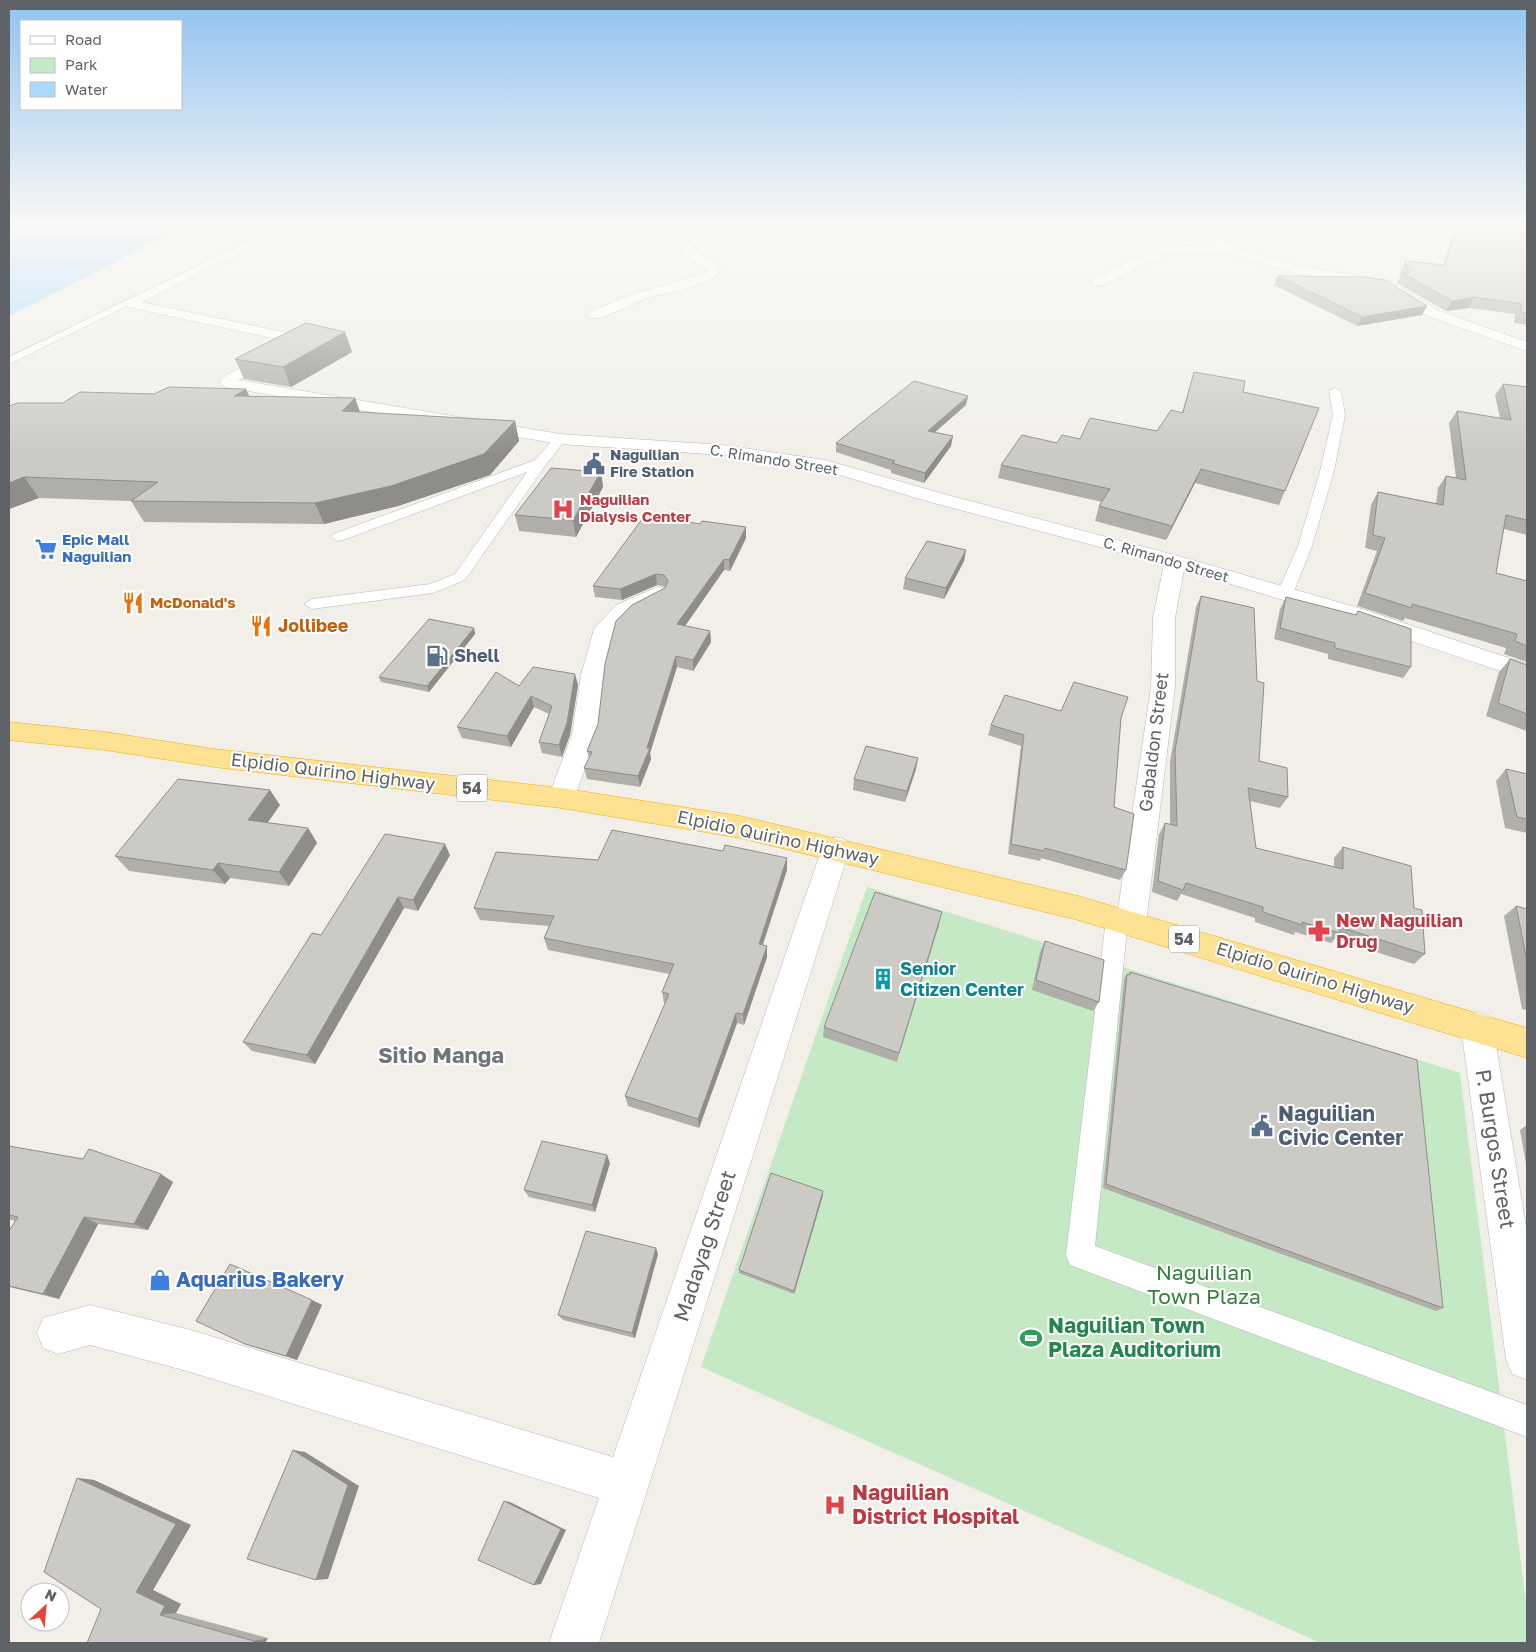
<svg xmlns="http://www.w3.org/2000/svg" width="1536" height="1652" viewBox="0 0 1536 1652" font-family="'Golos Text',sans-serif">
  <rect width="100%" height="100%" fill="#f1efe8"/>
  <path fill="#c5e8c5" d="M867 887 1460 1073 1527 1611V1643H1321L701 1367Z"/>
  <path fill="#aadaff" d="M9 225H188L9 316Z"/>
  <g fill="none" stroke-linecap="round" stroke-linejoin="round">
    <g stroke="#b5b8bc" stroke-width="1">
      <path id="lane" d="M125 301 133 303 9 364V357Z
        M1335 388 1341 391 1345 415 1334 471 1312 546 1293 594 1290 597H1280L1277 594 1298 546 1320 471 1333 415 1329 391Z
        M560 435 566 439 545 466 465 580 433 593 312 609 304 604 312 599 430 584 455 574 527 472 343 540 338 541 331 537 333 534 535 460 556 436Z
        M1117 910 1125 913 1128 919 1095 1246 1527 1405V1437L1070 1265 1066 1255 1106 919 1109 913Z"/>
    </g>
    <g stroke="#b5b8bc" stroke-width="1">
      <path id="street" d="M282 225H296L141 302 298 335 305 339 303 348 238 380 560 434 723 445 825 460 944 494 1182 557 1362 609 1527 664V680L1346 619 1184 570 1175 618V687L1146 923 1142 932 1131 936 1120 932 1116 923 1151 687 1153 618 1164 564 930 502 823 470 723 455 560 444 225 387 219 382 226 375 291 342 128 307 121 303Z
        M716 225H730L693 248 719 267 720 271C708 288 665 292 644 299 631 304 602 321 589 318L587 315 589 312 636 293 703 274 707 269 684 254 680 247Z
        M1170 225H1189L1206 229 1237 249 1298 266 1390 281 1437 310 1527 342V351L1427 316 1381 287 1297 274 1224 252 1166 254 1103 285H1093L1092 282 1093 279 1161 247 1214 245 1198 234 1172 227Z
        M657 587 665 588 668 593 665 598 632 615 616 631 605 675 598 735 574 798 570 805 561 808 552 805 548 798 572 735 581 675 594 629 616 605Z
        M836 837 846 840 850 848 599 1643H549L599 1498 187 1371 90 1345 58 1354 43 1348 37 1333 43 1318 90 1305 187 1329 613 1457 822 848 826 840Z
        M1477 1012 1489 1016 1493 1027 1527 1233V1380L1512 1374 1506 1359 1461 1027 1465 1016Z"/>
    </g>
    <g stroke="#f9ab00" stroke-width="1">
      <path id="highway" d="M9 722 105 732 214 749 561 788 740 816 1078 896 1527 1028V1058L1078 920 740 838 561 808 214 767 105 750 9 740Z"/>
    </g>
    <use href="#lane" fill="#fff" fill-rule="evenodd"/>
    <use href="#street" fill="#fff" fill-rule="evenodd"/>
    <use href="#highway" fill="#fde293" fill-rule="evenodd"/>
  </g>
  <path fill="#afaea9" d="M1098 225H1149L1144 231Z
    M1455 225H1527V325L1514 323 1515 314 1468 308 1446 311 1397 283 1401 275 1400 272 1405 261 1443 265Z
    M1278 276 1427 306 1422 315 1357 326 1274 285Z
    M345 332 352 352 291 387 244 379 235 359Z
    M1194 372 1243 392 1285 491 1279 505 1195 483 1166 540 1095 521 1099 506 1102 502 998 478 1001 465 1057 443 1080 439 1157 431 1182 412Z
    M1503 384 1527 387V535L1504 529 1496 573 1527 581V662L1504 654 1506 648 1405 618 1403 621 1357 606 1377 551 1365 548 1371 505 1378 492 1436 504 1438 488 1446 476 1456 478 1449 423 1457 411 1500 418 1495 395Z
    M249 396 355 398 360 412 515 421 519 441 490 475 398 506 324 524 144 522 131 501 39 498 9 509 18 403H63Z
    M966 405 935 432 951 446 924 483 891 473V470L836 452V443Z
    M601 472 603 487 576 537 519 531 515 515Z
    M700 524 746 527V538L730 571 724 570 685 626 710 631 711 642 693 671 677 667 650 753 651 759 640 787 587 779 584 768 589 758 587 751 666 587 657 585 622 600 595 597 593 586Z
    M966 550 964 561 944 599 903 589 905 578Z
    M1201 596 1259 761 1288 797 1280 808 1250 801 1256 848 1334 867V858L1343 847 1414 908 1425 954 1414 964 1335 939 1331 943 1295 932 1294 935 1255 922V918L1181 894 1177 901 1152 892 1159 834 1165 823 1170 825V762L1196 607Z
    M1286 597 1355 615 1358 611 1411 667 1403 678 1328 659V654L1274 639 1280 609Z
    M474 628 475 634 429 692 381 682 379 677Z
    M1510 659 1527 665V731L1486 716 1499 672Z
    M578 685 570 735 562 757 542 753 539 742 549 714 534 707 511 747 462 738 457 727 519 686Z
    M1121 718 1114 807 1126 870 1120 880 1041 858 1040 861 1008 854 1021 746 988 735 991 725Z
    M918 758 916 769 905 802 853 790 854 779Z
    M1506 769 1527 774V833L1505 828 1496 781Z
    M280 805 267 823 308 828 317 843 289 886 230 878 225 884 129 871 115 856Z
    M450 855 418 911 404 908 315 1064 252 1051 243 1042 321 935Z
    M598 860 787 870 763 945 767 946V957L744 1025 737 1023 699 1128 628 1106 625 1096 665 1004 664 1003 662 992 669 974 548 950 544 938 549 926 480 920 474 908Z
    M1516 906 1527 909V1010L1522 1009 1504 916Z
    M940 922 897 1062 823 1037 824 1027Z
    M1045 941 1099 1002 1093 1011 1032 990 1040 952Z
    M1130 972 1443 1308 1436 1311 1103 1188 1124 979 1127 974H1129Z
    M1527 1125V1170L1520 1130Z
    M9 1146 173 1182 148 1230 98 1224 59 1299 9 1287V1231L15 1221 9 1219Z
    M610 1163 595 1212 529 1197 524 1190Z
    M823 1195 794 1294 739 1273V1270Z
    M658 1254 635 1338 563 1320 558 1315Z
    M312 1300 322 1305 297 1360 257 1348 245 1344Z
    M77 1478 94 1480 191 1525 153 1590 181 1604 176 1613 268 1638 265 1643 101 1609Z"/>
  <path fill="#8f8d8a" d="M1146 225H1149L1144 231Z
    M1474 297 1468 308 1446 311 1452 301Z
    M1427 306 1422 315 1357 326 1362 317Z
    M345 332 352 352 291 387 283 367Z
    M246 389 255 409 234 396Z
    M968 396 966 405 926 440 928 431Z
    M355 398 362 418 342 411Z
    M515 421 519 441 490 475 398 506 324 524 315 503Z
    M953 436 951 446 924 483 925 473Z
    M1201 469 1195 483 1166 540 1172 526Z
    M601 472 603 487 576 537 573 520Z
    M24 477 39 498 9 509V483Z
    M746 527V538L730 571 729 560Z
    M966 550 964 561 944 599 946 588Z
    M724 559V570L678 636 677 624Z
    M656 574 657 585 622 600 620 589Z
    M474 628 475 634 429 692 427 686Z
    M710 631 711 642 693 671V660Z
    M676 656 677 667 650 753 651 759 640 787 638 776Z
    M575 674 578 685 570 735 562 757 559 745Z
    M531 696 534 707 511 747 507 736Z
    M918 758 916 769 905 802 907 791Z
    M270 790 280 805 259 835 248 820Z
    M308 828 317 843 289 886 279 872Z
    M445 844 450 855 418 911 413 900Z
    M787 858V870L759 955V944Z
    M218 863 230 878 225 884 213 870Z
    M398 897 404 908 315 1064 307 1055Z
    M767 946V957L744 1025 743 1014Z
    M736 1013 737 1023 699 1128 698 1119Z
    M607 1155 610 1163 595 1212 592 1205Z
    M161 1174 173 1182 148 1230 134 1224Z
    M823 1191V1195L794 1294V1291Z
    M84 1217 98 1224 59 1299 43 1294Z
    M656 1248 658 1254 635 1338 632 1333Z
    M312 1300 322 1305 297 1360 286 1356Z
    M293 1450 305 1452 359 1486 328 1579 316 1580Z
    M77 1478 94 1480 191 1525 153 1590 181 1604 176 1613 160 1615 136 1592Z
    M504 1501 510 1502 566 1530 541 1584 534 1585Z
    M268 1638 265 1643H253L254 1641Z"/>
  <path fill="#cccac5" stroke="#8f8d8a" d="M1457 225H1527V313L1521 312 1522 304 1474 297 1452 301 1402 273H1409L1405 261 1445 265Z
    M1278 276 1364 277 1385 280 1427 306 1362 317Z
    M306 323 345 332 283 367 235 359Z
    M1194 372 1245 381 1243 392 1319 408 1285 491 1201 469 1172 526 1099 506 1110 489 1001 465 1022 435 1057 443 1062 435 1080 439 1090 418 1157 431 1171 410 1183 413Z
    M914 381 968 396 928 431 953 436 925 473 892 463 895 461 836 443Z
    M1503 384 1527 387V520L1506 515 1496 573 1527 581V646L1515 641 1517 634 1412 604V608L1365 593 1385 538 1373 535 1378 492 1443 505 1446 476 1466 480 1457 411 1511 420Z
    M169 387 246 389 234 396 355 398 342 411 515 421 484 454 391 486 315 503 131 501 158 482 24 477 9 483V406L18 403H63L80 392 154 394Z
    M551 468 601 472 573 520 515 515Z
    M645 515 700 524 702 521 746 527 729 560 724 559 677 624 710 631 693 660 676 656 647 748H650L638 776 584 768 592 752 587 751 598 724 605 664 616 621 632 605 665 588 668 581 664 575 656 574 620 589 593 586Z
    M927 541 966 550 946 588 905 578Z
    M1201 596 1254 608 1257 681 1264 683 1259 761 1287 768 1288 797 1248 788 1256 848 1343 869V847L1411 866 1414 908 1422 910 1425 954 1340 927V933L1302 922V925L1263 912V907L1186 883 1183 890 1158 881 1165 823 1177 826 1175 751Z
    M1286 597 1356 615 1358 611 1411 629V667L1335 648V643L1280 628Z
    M429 619 474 628 427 686 379 677Z
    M1510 659 1527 665V714L1498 703Z
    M533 667 575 674 567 723 559 745 539 742 552 706 531 696 507 736 457 727 496 672 519 686Z
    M1074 682 1128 697 1121 718 1114 807 1134 814 1126 870 1045 848 1044 851 1011 844 1024 735 991 725 1005 695 1061 711Z
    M866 746 918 758 907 791 854 779Z
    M1506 769 1527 774V819L1517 817Z
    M178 779 270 790 248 820 308 828 279 872 218 863 213 870 115 856Z
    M612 830 723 851 725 845 787 858 759 944 767 946 743 1014 736 1013 698 1119 625 1096 669 994 662 992 674 964 544 938 554 916 474 908 496 852 598 860Z
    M385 834 445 844 413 900 398 897 307 1055 243 1042 312 933 321 935Z
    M875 892 942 912 899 1053 824 1027Z
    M1516 906 1527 909V961Z
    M1045 941 1104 960 1099 1002 1036 980Z
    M1130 972 1417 1060 1443 1308 1106 1184 1127 974 1130 975Z
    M542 1141 607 1155 592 1205 524 1190Z
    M9 1146 83 1159 89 1149 161 1174 134 1224 84 1217 43 1294 9 1286V1231L18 1217 9 1215Z
    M771 1173 823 1191 794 1291 739 1270Z
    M586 1231 656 1248 632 1333 558 1315Z
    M230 1264 312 1300 286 1356 245 1344 196 1321Z
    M293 1450 348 1485 316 1580 247 1559Z
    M77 1478 176 1524 136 1592 165 1606 160 1615 254 1641 253 1643H87L101 1609 44 1572Z
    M504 1501 561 1529 534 1585 478 1560Z"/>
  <linearGradient id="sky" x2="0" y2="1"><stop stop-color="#8fc3f1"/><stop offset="0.49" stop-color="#f9f8f5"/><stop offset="1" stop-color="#f9f8f5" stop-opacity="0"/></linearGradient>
  <rect width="1536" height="456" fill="url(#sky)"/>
  <defs>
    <g id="civic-bare" transform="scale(1.725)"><path d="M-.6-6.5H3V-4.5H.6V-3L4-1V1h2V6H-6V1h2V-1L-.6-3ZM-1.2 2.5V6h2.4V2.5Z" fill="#5c6f8a" stroke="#fff" stroke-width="2.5" paint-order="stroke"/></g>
    <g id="hospital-bare" transform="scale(1.725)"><path d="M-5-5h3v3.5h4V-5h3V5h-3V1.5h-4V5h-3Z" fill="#e0444e" stroke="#fff" stroke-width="2.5" paint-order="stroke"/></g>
    <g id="supermarket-bare" transform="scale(1.725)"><path d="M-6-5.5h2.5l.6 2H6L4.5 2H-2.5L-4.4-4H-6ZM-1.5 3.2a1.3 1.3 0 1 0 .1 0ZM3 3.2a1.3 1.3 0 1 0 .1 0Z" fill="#3f7fe0" stroke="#fff" stroke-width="2.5" paint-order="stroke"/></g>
    <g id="restaurant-bare" transform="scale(1.725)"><path d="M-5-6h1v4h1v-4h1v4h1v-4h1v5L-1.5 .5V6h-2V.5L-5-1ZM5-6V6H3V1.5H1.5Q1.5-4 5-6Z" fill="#e8710a" stroke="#fff" stroke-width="2.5" paint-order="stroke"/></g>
    <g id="fuel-bare" transform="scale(1.725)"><path d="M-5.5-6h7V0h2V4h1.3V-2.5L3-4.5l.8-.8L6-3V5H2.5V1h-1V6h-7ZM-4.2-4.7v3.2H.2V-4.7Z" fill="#5c6f8a" stroke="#fff" stroke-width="2.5" paint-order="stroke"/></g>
    <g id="pharmacy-bare" transform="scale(1.725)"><path d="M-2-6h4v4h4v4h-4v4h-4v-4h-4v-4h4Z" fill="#e0444e" stroke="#fff" stroke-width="2.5" paint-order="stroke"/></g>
    <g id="building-bare" transform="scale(1.725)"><path d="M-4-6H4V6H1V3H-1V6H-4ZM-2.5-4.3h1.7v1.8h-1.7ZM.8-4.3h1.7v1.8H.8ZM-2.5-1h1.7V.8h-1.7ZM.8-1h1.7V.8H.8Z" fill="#0f9aa8" stroke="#fff" stroke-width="2.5" paint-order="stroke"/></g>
    <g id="shop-bare" transform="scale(1.725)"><path d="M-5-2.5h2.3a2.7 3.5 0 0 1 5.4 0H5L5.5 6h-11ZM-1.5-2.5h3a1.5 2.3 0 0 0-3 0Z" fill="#3f7fe0" stroke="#fff" stroke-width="2.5" paint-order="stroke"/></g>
    <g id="stadium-bare" transform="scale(1.725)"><path d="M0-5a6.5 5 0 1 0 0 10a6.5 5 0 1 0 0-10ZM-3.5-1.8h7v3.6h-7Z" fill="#2e9e5b" stroke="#fff" stroke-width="2.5" paint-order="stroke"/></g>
  </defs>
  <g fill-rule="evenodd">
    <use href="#civic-bare" x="594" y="464"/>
    <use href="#hospital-bare" x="563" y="509"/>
    <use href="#supermarket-bare" x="46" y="549"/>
    <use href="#restaurant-bare" x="133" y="603"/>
    <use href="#restaurant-bare" x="261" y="626"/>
    <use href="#fuel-bare" x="437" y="656"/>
    <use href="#pharmacy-bare" x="1319" y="931"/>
    <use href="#building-bare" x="883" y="979"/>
    <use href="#civic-bare" x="1262" y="1126"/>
    <use href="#shop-bare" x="160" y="1280"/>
    <use href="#stadium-bare" x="1031" y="1338"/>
    <use href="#hospital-bare" x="835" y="1505"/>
  </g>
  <g text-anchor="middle" stroke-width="4" stroke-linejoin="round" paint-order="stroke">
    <g font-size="15" font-weight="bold" fill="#4e5e75" stroke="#fff" text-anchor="start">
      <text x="610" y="460">Naguilian<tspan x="610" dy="17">Fire Station</tspan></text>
    </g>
    <g font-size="15" fill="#5f6368" stroke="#fff">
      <text transform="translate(774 460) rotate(9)" y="5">C. Rimando Street</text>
      <text transform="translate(1166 560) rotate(16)" y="5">C. Rimando Street</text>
    </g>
    <g font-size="15" font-weight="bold" fill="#be3a42" stroke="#fff" text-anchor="start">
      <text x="580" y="505">Naguilian<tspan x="580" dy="17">Dialysis Center</tspan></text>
    </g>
    <g font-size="15" font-weight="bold" fill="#366cbe" stroke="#fff" text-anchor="start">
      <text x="62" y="545">Epic Mall<tspan x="62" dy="17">Naguilian</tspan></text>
    </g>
    <g font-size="15" font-weight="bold" fill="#c56008" stroke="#fff" text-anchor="start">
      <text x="150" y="608">McDonald's</text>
    </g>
    <g fill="#fff" stroke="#8f9295" stroke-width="1">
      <rect x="457" y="774.5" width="30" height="27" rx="4"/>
      <rect x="1169" y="925.5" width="30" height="27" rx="4"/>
    </g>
    <g font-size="16" font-weight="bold" fill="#5f6368">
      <text x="472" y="794">54</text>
      <text x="1184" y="945">54</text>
    </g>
    <g font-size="18" font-weight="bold" fill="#c56008" stroke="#fff" text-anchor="start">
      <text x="278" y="632">Jollibee</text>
    </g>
    <g font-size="18" font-weight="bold" fill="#4e5e75" stroke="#fff" text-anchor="start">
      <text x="454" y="662">Shell</text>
    </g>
    <g font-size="18" fill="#5f6368" stroke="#fff">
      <text transform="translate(1154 742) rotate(-83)" y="6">Gabaldon Street</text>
      <text transform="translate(333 772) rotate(7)" y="6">Elpidio Quirino Highway</text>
      <text transform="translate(778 838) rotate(12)" y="6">Elpidio Quirino Highway</text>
      <text transform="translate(1315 978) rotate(17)" y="6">Elpidio Quirino Highway</text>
    </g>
    <g font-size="18" font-weight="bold" fill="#be3a42" stroke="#fff" text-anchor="start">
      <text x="1336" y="927">New Naguilian<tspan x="1336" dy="21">Drug</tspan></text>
    </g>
    <g font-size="18" font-weight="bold" fill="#0d838f" stroke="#fff" text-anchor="start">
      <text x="900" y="975">Senior<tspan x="900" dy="21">Citizen Center</tspan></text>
    </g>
    <g font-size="21" font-weight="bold" fill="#4e5e75" stroke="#fff" text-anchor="start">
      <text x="1278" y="1121">Naguilian<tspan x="1278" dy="24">Civic Center</tspan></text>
    </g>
    <g font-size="21" fill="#5f6368" stroke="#fff">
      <text transform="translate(1495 1149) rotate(81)" y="7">P. Burgos Street</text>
      <text transform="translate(705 1246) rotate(-72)" y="7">Madayag Street</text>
    </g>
    <g font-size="21" fill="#348238" stroke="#fff">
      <text x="1204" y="1280">Naguilian<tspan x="1204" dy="24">Town Plaza</tspan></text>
    </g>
    <g font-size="21" font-weight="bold" fill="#366cbe" stroke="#fff" text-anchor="start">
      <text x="176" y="1287">Aquarius Bakery</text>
    </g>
    <g font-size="21" font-weight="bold" fill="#27864d" stroke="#fff" text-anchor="start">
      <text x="1048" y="1333">Naguilian Town<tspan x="1048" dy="24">Plaza Auditorium</tspan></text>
    </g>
    <g font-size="21" font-weight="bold" fill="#be3a42" stroke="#fff" text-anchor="start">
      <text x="852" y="1500">Naguilian<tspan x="852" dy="24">District Hospital</tspan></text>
    </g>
    <g font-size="22" font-weight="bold" fill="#70757a" stroke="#fff">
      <text x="441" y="1063">Sitio Manga</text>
    </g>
  </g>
  <rect width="1536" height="1652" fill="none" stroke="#5f6368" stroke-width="20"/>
  <rect x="20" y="20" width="162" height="90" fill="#ffffff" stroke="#bfc1c3"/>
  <rect x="30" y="36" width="25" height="8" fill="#ffffff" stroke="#bfc1c3"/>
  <text x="65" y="45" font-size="15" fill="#5f6368">Road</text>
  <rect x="30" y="58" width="25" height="15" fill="#c5e8c5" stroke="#bfc1c3"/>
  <text x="65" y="70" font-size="15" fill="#5f6368">Park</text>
  <rect x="30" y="82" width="25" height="15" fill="#aadaff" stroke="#bfc1c3"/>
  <text x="65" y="95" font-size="15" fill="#5f6368">Water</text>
  <g transform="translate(45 1607) rotate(26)"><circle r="24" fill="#ffffff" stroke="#bfc1c3"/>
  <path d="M0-4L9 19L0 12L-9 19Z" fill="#ea4335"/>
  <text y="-8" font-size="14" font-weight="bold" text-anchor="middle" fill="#5f6368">N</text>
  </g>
</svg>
